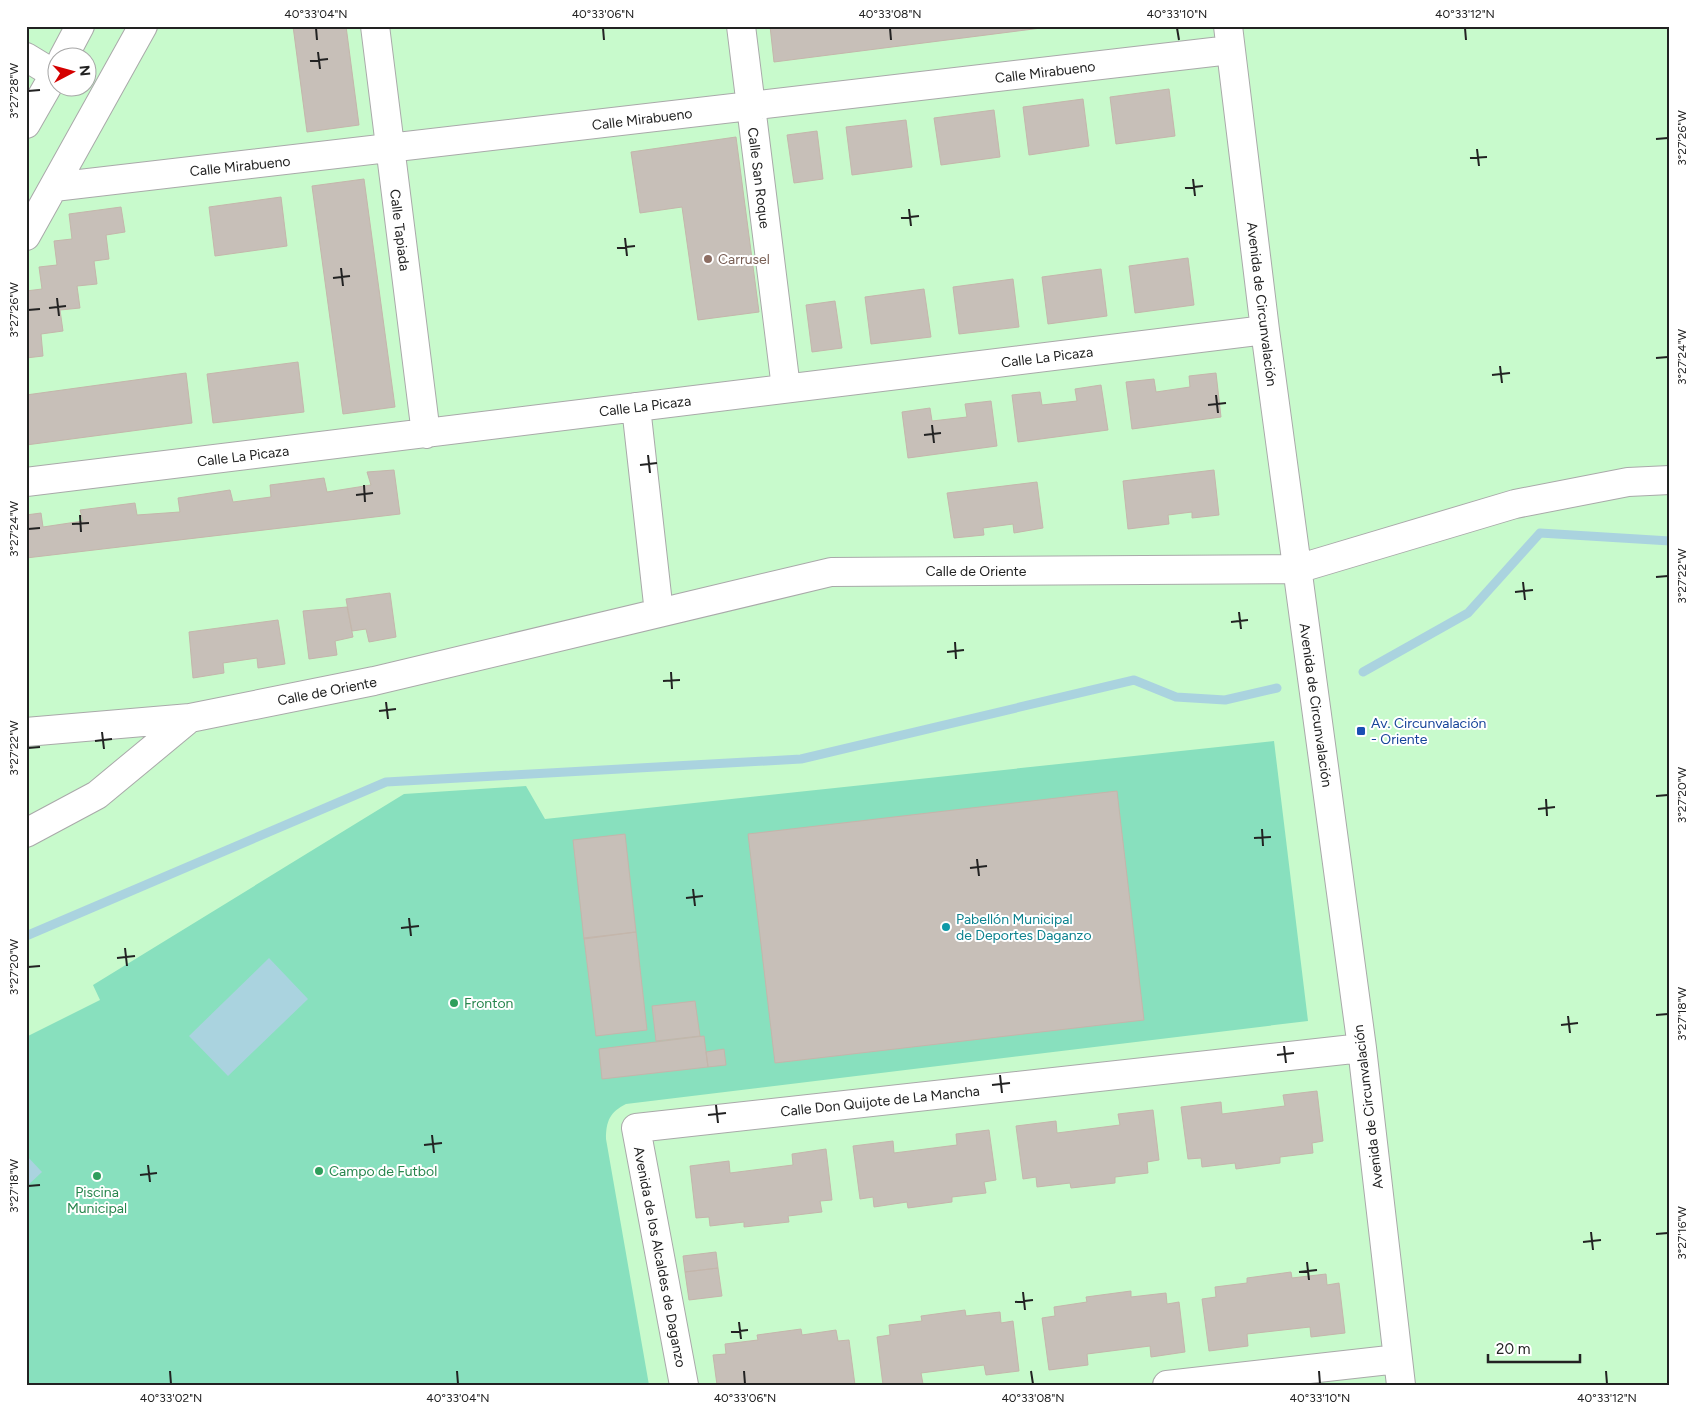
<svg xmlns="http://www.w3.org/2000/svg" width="1696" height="1411" viewBox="0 0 1696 1411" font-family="Figtree,sans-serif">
  <rect width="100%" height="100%" fill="#f2efe9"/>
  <path fill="#c8facc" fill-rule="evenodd" d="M26 26H1670V1385H26ZM58 58H88V88H58Z"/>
  <path fill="#88e0be" d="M1274 741 1308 1021 626 1104C610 1112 606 1121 606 1139L649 1385H26V1037L100 1000 93 985 404 794 526 786 545 819Z"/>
  <path fill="#aad3df" d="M269 958 308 999 228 1076 189 1036Z
    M26 1155 42 1172 26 1187Z"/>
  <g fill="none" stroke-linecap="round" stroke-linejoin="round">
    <path stroke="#aad3df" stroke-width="9" d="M1363 672 1468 613 1540 533 1670 541
      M26 936 386 782 801 759 1134 680 1176 697 1225 700 1277 688"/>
  </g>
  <path fill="#c7bfb8" stroke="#c4b6ab" d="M293 26H346L359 125 307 132Z
    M770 26H1057L774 62Z
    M1169 89 1175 136 1116 144 1110 97Z
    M1083 99 1089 146 1029 155 1023 107Z
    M994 110 1000 157 941 165 934 118Z
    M906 120 912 167 852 175 846 127Z
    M817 131 823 179 794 183 787 135Z
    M736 137 759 312 698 320 682 207 640 213 631 152Z
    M364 179 395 407 343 414 312 186Z
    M281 197 287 246 215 256 209 207Z
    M121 207 125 232 106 235 109 259 94 261 97 284 77 286 80 308 60 310 63 331 41 334 43 356 26 358V291L42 289 39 267 57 265 54 241 72 239 69 214Z
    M1188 258 1194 305 1135 313 1129 266Z
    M1101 269 1107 316 1048 324 1042 277Z
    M1013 279 1019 327 959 334 953 287Z
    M924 289 931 337 871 344 865 297Z
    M835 301 842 348 812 352 806 305Z
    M298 362 304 412 213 423 207 374Z
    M186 373 192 423 26 445V395Z
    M1216 373 1221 417 1132 429 1126 382 1154 379 1156 392 1190 387 1189 376Z
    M1101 385 1108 430 1018 442 1012 395 1040 392 1042 405 1077 401 1075 389Z
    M991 401 997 446 908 458 902 412 930 408 932 421 967 417 965 404Z
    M394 470 400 514 26 558V515L41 513 43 527 83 521 80 510 135 503 137 515 180 512 178 498 230 490 233 502 271 497 270 485 324 478 327 492 371 485 367 472Z
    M1214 470 1219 515 1192 518V512L1168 515 1169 524 1128 529 1123 481Z
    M1037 482 1043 528 1014 533 1013 524 983 528 984 535 954 538 947 493Z
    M390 593 396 637 369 642 366 629 352 631 346 599Z
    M347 607 353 637 335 641 337 655 309 659 303 611Z
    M278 620 285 664 258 668 257 658 223 663 224 673 193 678 189 632Z
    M1117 791 1144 1020 775 1063 748 834Z
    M625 834 636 932 584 939 573 840Z
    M636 932 647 1030 596 1036 584 938Z
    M695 1001 700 1036 656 1041 652 1006Z
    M704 1036 708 1067 602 1079 599 1049Z
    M724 1049 726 1065 708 1067 706 1052Z
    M1317 1091 1323 1141 1312 1143 1313 1153 1280 1157V1163L1236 1169 1235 1163 1202 1167 1201 1158 1188 1159 1181 1107 1221 1102 1222 1114 1285 1106 1283 1095Z
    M1153 1110 1159 1160 1147 1162 1148 1173 1115 1177V1183L1071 1188 1070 1183 1037 1187 1036 1177 1023 1179 1016 1126 1056 1121 1057 1133 1120 1125 1118 1114Z
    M989 1130 996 1180 984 1182 986 1193 952 1197V1202L908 1208 907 1202 874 1207 873 1197 860 1199 853 1146 893 1141 894 1153 957 1145 956 1134Z
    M826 1149 832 1200 820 1201 822 1212 788 1216 789 1222 744 1227V1222L710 1226 709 1217 696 1218 690 1166 729 1161 730 1173 793 1165 792 1154Z
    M716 1252 718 1268 685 1272 683 1256Z
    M718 1268 722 1296 689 1300 685 1272Z
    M1291 1272 1292 1278 1326 1274 1327 1285 1339 1283 1345 1333 1311 1337 1310 1327 1247 1334 1248 1346 1209 1351 1202 1299 1216 1297 1215 1287 1247 1283V1278Z
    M1131 1291V1297L1166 1293 1167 1304 1179 1302 1185 1352 1151 1357 1150 1346 1087 1354 1088 1365 1049 1370 1042 1318 1055 1316 1054 1307 1087 1302 1086 1297Z
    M965 1310 966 1316 1000 1312 1001 1323 1013 1321 1019 1371 986 1375 984 1365 921 1373 923 1384 883 1385 877 1337 890 1335 889 1325 922 1321 921 1316Z
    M801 1329 802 1335 836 1330 838 1341 849 1340 855 1385H717L713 1355 726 1354 725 1344 758 1340 757 1335Z"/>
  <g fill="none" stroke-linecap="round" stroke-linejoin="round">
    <g stroke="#a9a9a9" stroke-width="30">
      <path id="minor" d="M375 26 426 434
        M741 26 786 388
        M1228 26 1265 330 1362 1048 1401 1385
        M26 57 54 74
        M63 58 80 26
        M26 124 58 68
        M54 187 1230 50
        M26 236 143 26
        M636 407 659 613
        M26 482 1265 330
        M26 732 190 718
        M26 833 97 795 190 718 374 681 831 572 1297 569 1515 504 1628 482 1670 480
        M684 1385 636 1128 1362 1048
        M1167 1385 1398 1359"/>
    </g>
    <use href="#minor" stroke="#fff" stroke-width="28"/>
  </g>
  <path fill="none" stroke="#222" stroke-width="2" d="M316 28 317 40M603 28 604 40M890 28 891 40M1177 28 1179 40M1465 28 1466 40M318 52 320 69M310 61 328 59M28 91 40 90M1656 139 1668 138M1477 149 1479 166M1470 158 1487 157M1193 179 1195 196M1185 188 1203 186M909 209 911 226M901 218 919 216M625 238 627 256M617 248 635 246M341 268 343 286M333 278 350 276M57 298 59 316M49 308 66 306M28 310 40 309M1656 358 1668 357M1500 366 1502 383M1492 375 1510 373M1216 395 1218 413M1208 405 1226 403M932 425 934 443M924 435 941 433M648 455 650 473M640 465 657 463M364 485 365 502M356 495 373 493M80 515 81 532M72 524 89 523M28 529 40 528M1656 577 1668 576M1523 582 1525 600M1515 592 1533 590M1239 612 1241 629M1231 622 1248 620M955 642 956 659M947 652 964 650M671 672 672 689M663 681 680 680M386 702 388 719M379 711 396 709M102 732 104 749M95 741 112 739M28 748 40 747M1656 796 1668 795M1546 799 1547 816M1538 809 1555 807M1262 829 1263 846M1254 838 1271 837M977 859 979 876M970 868 987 866M693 889 695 906M686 898 703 896M409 918 411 936M401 928 419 926M125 948 127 966M117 958 135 956M28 967 40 966M1656 1015 1668 1014M1568 1016 1570 1033M1561 1025 1578 1023M1284 1046 1286 1063M1277 1055 1294 1053M1000 1075 1002 1093M992 1085 1010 1083M716 1105 718 1123M708 1115 726 1113M432 1135 434 1153M424 1145 442 1143M148 1165 150 1182M140 1175 157 1173M28 1186 40 1185M1591 1232 1593 1250M1656 1234 1668 1233M1583 1242 1601 1240M1307 1262 1309 1280M1299 1272 1317 1270M1023 1292 1025 1310M1015 1302 1033 1300M739 1322 741 1339M731 1332 748 1330M170 1371 171 1384M457 1371 458 1384M744 1371 745 1384M1031 1371 1033 1384M1319 1371 1320 1384M1606 1371 1607 1384"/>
  <circle fill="#8d6e63" stroke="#fff" stroke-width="2" cx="708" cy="259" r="5"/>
  <rect fill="#1a4fb4" stroke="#fff" stroke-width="2" x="1356" y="726" width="10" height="10" rx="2.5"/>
  <circle fill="#0f9aa8" stroke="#fff" stroke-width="2" cx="946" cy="927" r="5"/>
  <g fill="#2e9e5b" stroke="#fff" stroke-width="2">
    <circle cx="454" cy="1003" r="5"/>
    <circle cx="319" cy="1171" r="5"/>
    <circle cx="97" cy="1176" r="5"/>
  </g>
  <g text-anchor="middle" stroke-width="4" stroke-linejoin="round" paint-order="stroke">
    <g font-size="14" fill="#222" stroke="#fff">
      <text transform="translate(1045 72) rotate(-7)" y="5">Calle Mirabueno</text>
      <text transform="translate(642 119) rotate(-7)" y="5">Calle Mirabueno</text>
      <text transform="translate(240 166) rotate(-6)" y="5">Calle Mirabueno</text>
      <text transform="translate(759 178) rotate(83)" y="5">Calle San Roque</text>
      <text transform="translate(400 230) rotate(83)" y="5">Calle Tapiada</text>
      <text transform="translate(1262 304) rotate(83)" y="5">Avenida de Circunvalación</text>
      <text transform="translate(1047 357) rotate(-7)" y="5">Calle La Picaza</text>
      <text transform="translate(645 406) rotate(-7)" y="5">Calle La Picaza</text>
      <text transform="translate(243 456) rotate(-7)" y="5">Calle La Picaza</text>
      <text x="976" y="576">Calle de Oriente</text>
      <text transform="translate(327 691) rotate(-11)" y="5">Calle de Oriente</text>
      <text transform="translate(1316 705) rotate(82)" y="5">Avenida de Circunvalación</text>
      <text transform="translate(880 1101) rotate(-6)" y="5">Calle Don Quijote de La Mancha</text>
      <text transform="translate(1368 1107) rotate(-97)" y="5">Avenida de Circunvalación</text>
      <text transform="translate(660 1257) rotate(79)" y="5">Avenida de los Alcaldes de Daganzo</text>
    </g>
    <g font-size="14" fill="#785e54" stroke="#fff" text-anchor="start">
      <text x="718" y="264">Carrusel</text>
    </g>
    <g font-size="14" fill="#164399" stroke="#fff" text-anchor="start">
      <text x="1371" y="728">Av. Circunvalación<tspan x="1371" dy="16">- Oriente</tspan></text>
    </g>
    <g font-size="14" fill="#0d838f" stroke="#fff" text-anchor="start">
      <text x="956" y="924">Pabellón Municipal<tspan x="956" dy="16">de Deportes Daganzo</tspan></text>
    </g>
    <g font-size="14" fill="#27864d" stroke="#fff" text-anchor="start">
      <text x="464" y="1008">Fronton</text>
      <text x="329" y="1176">Campo de Futbol</text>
      <text x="97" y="1197" text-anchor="middle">Piscina<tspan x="97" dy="16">Municipal</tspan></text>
    </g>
  </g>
  <rect width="1696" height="1411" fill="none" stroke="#ffffff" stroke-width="55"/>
  <g transform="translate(72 72) rotate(84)"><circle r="24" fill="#ffffff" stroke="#a7a7a7"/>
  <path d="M0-4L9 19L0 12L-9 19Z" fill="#d40000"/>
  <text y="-8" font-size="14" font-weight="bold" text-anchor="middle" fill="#222222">N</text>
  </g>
  <path d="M1488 1354v8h92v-8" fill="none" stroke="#222222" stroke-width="2.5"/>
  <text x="1496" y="1354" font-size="15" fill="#222222" stroke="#ffffff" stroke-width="4" paint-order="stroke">20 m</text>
  <rect x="28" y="28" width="1640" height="1356" fill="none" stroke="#222" stroke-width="2"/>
  <g font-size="12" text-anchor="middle" fill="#222">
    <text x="316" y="18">40°33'04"N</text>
    <text x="603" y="18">40°33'06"N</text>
    <text x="890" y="18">40°33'08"N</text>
    <text x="1177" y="18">40°33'10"N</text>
    <text x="1465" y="18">40°33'12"N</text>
    <text transform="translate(14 91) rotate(-90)" y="4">3°27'28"W</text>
    <text transform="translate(1682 138) rotate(-90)" y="4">3°27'26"W</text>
    <text transform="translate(14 310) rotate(-90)" y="4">3°27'26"W</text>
    <text transform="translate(1682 357) rotate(-90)" y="4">3°27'24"W</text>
    <text transform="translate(14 529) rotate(-90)" y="4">3°27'24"W</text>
    <text transform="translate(1682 576) rotate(-90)" y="4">3°27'22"W</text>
    <text transform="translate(14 748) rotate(-90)" y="4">3°27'22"W</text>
    <text transform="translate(1682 795) rotate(-90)" y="4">3°27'20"W</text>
    <text transform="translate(14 967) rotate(-90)" y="4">3°27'20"W</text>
    <text transform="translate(1682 1014) rotate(-90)" y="4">3°27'18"W</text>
    <text transform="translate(14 1186) rotate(-90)" y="4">3°27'18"W</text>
    <text transform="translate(1682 1233) rotate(-90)" y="4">3°27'16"W</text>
    <text x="171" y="1402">40°33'02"N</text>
    <text x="458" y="1402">40°33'04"N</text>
    <text x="745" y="1402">40°33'06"N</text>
    <text x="1033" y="1402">40°33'08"N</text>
    <text x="1320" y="1402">40°33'10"N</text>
    <text x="1607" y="1402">40°33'12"N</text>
  </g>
</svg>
